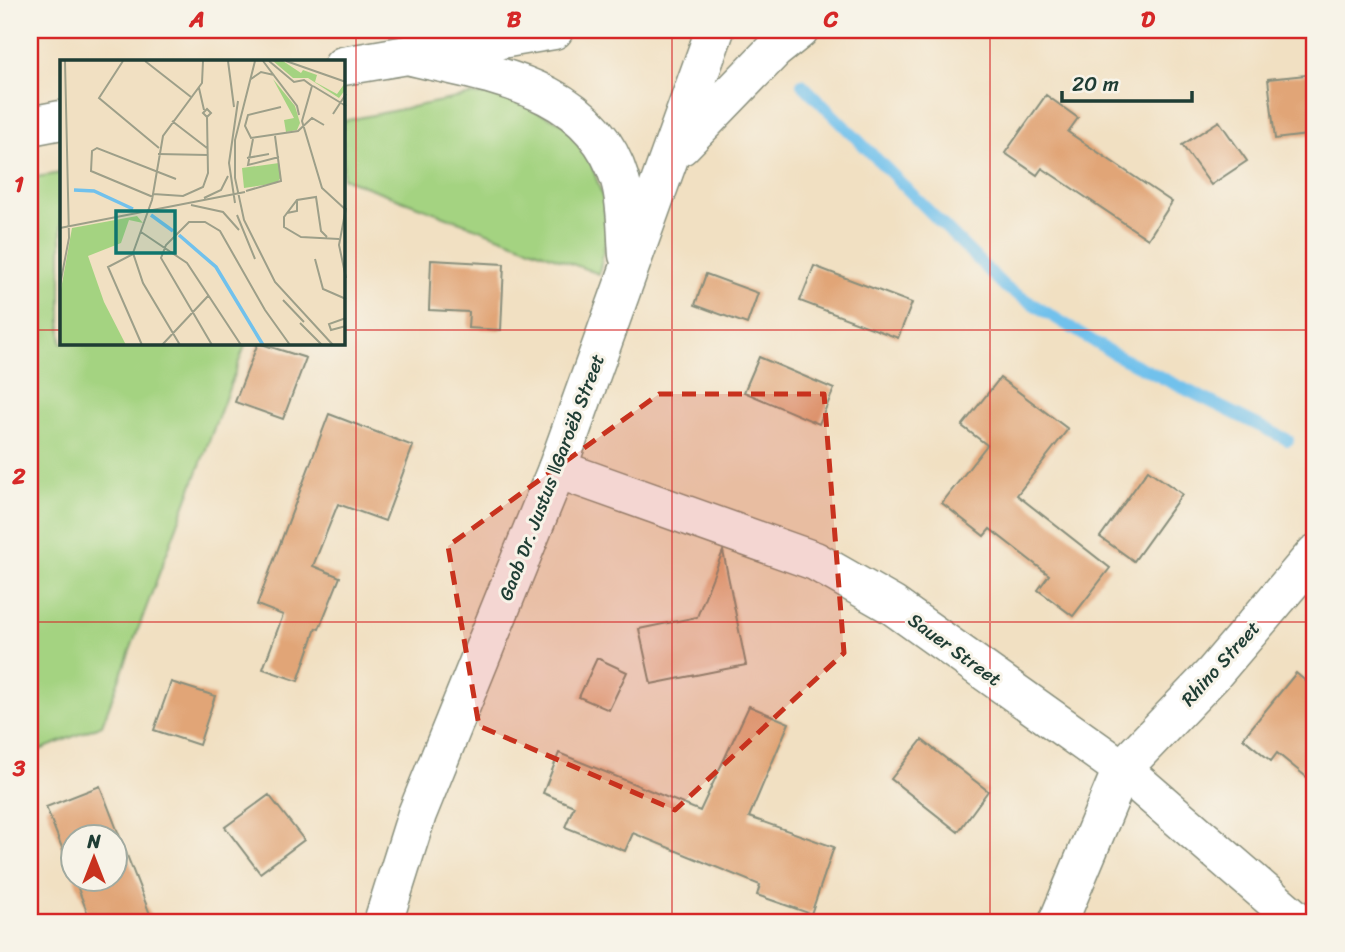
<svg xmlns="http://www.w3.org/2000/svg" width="1345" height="952" viewBox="0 0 1345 952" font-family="Sriracha,sans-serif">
  <rect width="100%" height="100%" fill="#f7f3e8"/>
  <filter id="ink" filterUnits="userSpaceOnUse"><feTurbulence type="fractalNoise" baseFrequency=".0143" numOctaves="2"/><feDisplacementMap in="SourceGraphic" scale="14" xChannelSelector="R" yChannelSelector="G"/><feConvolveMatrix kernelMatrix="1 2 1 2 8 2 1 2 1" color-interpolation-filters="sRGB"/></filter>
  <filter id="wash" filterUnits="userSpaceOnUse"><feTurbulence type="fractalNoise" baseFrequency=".00686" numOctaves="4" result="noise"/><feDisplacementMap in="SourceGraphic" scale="28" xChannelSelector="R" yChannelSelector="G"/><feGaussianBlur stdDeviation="1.57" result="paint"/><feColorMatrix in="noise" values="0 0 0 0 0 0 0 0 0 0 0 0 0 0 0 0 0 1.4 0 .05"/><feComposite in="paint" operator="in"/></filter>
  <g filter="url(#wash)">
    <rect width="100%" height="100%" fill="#f1e0c2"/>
    <path fill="#a4d381" stroke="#62885a" stroke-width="2" d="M471 95H500L565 124 587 151 603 198 607 234 599 274 343 178V121Z
      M61 173V343H246L102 725 30 754V178Z"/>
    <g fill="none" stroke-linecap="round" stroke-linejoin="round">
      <path stroke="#71c1ec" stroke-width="12" d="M802 84 1005 287 1114 354 1288 440"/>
    </g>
    <g id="blocks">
      <path fill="#e1a577" d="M1315 74V134L1275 139 1268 79Z
        M1046 95 1078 118 1068 132 1172 202 1148 239 1042 168 1037 175 1005 153Z
        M1219 121 1247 161 1211 185 1182 145Z
        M431 260 504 264 501 330 468 328 469 312 429 310Z
        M814 266 912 303 898 338 800 301Z
        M706 274 758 293 747 324 695 305Z
        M258 343 306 358 283 419 235 402Z
        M759 357 834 389 819 424 744 392Z
        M1000 378 1068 429 1017 495 1110 568 1073 616 1038 590 1049 575 990 529 984 536 942 503 987 445 962 426Z
        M329 414 413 446 385 521 338 504 313 566 340 577 319 629 316 628 298 681 263 669 283 615 257 605Z
        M1148 470 1182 494 1134 561 1100 537Z
        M723 551 746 665 651 684 639 629 697 617Z
        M597 658 627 672 609 710 579 697Z
        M1296 673 1315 689V784L1277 753 1271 761 1243 738Z
        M171 682 215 696 199 745 154 730Z
        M749 706 789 723 749 817 834 847 811 914 757 895 760 885 633 833 625 851 565 827 574 806 543 793 559 753 700 811Z
        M922 740 988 791 958 832 891 779Z
        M100 786 153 922H91L74 878H116V836H74V878L46 807Z
        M269 795 304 840 260 873 225 827Z"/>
    </g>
  </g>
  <g filter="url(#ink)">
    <use href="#blocks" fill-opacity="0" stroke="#888e7b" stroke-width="2"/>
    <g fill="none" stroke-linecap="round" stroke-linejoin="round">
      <g stroke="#888e7b" stroke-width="41">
        <path id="street" d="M557 469 815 561 892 605 1122 769 1299 922
          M1058 922 1122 769 1213 674 1315 554"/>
      </g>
      <g stroke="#888e7b" stroke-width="41">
        <path id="secondary" d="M407 55C490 75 591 85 620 180 627 204 626 230 628 255
          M343 66 554 30
          M30 126 61 120
          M681 146 774 50 799 30
          M383 922 417 814 557 469 715 30"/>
      </g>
      <use href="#street" stroke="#fff" stroke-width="38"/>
      <use href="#secondary" stroke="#fff" stroke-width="38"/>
    </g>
  </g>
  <path fill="#c8321e" fill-opacity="0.2" stroke="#c8321e" stroke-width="5" stroke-dasharray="14 9" stroke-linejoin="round" d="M659 394H824L844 653 675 810 479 726 448 546Z"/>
  <path fill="none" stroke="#d62828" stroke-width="2" stroke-opacity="0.55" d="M356 30V922M672 30V922M990 30V922M30 330H61M343 330H1315M30 622H1315"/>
  <g text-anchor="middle" stroke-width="6" stroke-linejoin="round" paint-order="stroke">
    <g font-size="19" fill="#1f3d34" stroke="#f7f3e8">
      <text transform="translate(551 477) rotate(-69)" y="7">Gaob Dr. Justus ǁGaroëb Street</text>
      <text transform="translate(955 649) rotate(36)" y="7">Sauer Street</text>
      <text transform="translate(1220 663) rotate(-48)" y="7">Rhino Street</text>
    </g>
  </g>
  <g transform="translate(60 60)">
    <rect width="285" height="285" fill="#f1e0c2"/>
    <path d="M213 1H223L241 13 243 10 257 15 255 22 277 34 285 23V30L279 38 248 18H233ZM213 19 235 46 240 63 237 70 226 72 224 60 234 58ZM219 103 221 117 217 123 184 128 182 108ZM77 156 83 163 69 160 61 183 28 196 44 242 66 285H0V235L12 168Z" fill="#a4d381"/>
    <path fill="none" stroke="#71c1ec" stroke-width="3.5" d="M14 130 34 131 73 149M91 155 113 171M119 175 156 207 203 285"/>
    <path fill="none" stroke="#9d9f89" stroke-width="2" d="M63 1 39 38 99 88M85 1 131 37M168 1 174 47M195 1 175 80V118L184 160 215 222 273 285M203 1 237 46 239 55M209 1 234 22 244 20 252 26 242 61 262 128 286 150M226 1 286 22M191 19 201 12 214 15M253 26 286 46M139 28 144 50M221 47 188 55 185 66 191 78 238 71 252 58 264 65M273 54 286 34M112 61 147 88M193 79 188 105 219 97M98 94 148 95M187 98 209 94M186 131 221 121 215 76M93 134 123 136 143 127 148 113 147 57 143 53 147 49 151 53 147 57M93 137 31 111 32 91 37 88 116 119M144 138 161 130 168 116M175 143 169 103 178 41M131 145 163 152 179 170M286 148 279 185 286 218M227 153 237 151V140M177 155 195 199M0 168 185 132M81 172 127 203 181 285M267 177 261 171 256 137 237 140 224 157V167L241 177 279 179M73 194 48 207 82 285M255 199 263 229 286 239M0 225 9 178 5 1M223 240 244 262M286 258 269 264 271 270 286 266M240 263 262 285M102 285 148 236M120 285 83 223 73 193 92 140 103 76 142 23 143 1M152 285 101 198 106 185 129 162H145L160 171 205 250 230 285"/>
    <path fill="#0f766e" fill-opacity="0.15" stroke="#0f766e" stroke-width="3.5" d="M56 151H115V193H56Z"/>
    <rect width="285" height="285" fill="none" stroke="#1f3d34" stroke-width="3.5"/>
  </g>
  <rect width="1345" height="952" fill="none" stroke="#f7f3e8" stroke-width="77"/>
  <g transform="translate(94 858)"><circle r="33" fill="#f7f3e8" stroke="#a1aaa0" stroke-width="2"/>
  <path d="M0-5L12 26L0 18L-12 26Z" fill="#c8321e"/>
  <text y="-10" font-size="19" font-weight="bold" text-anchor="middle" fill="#1f3d34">N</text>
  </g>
  <path d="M1062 91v10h130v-10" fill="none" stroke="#1f3d34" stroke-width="3.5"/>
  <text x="1072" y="91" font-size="21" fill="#1f3d34" stroke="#f7f3e8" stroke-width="5" paint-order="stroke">20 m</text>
  <rect x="38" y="38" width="1268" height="876" fill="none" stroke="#d62828" stroke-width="2.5"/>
  <g font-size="23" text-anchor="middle" font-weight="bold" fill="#d62828">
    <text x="197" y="27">A</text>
    <text x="514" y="27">B</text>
    <text x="831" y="27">C</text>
    <text x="1148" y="27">D</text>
    <text x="19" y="192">1</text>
    <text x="19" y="484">2</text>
    <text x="19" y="776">3</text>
  </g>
</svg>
